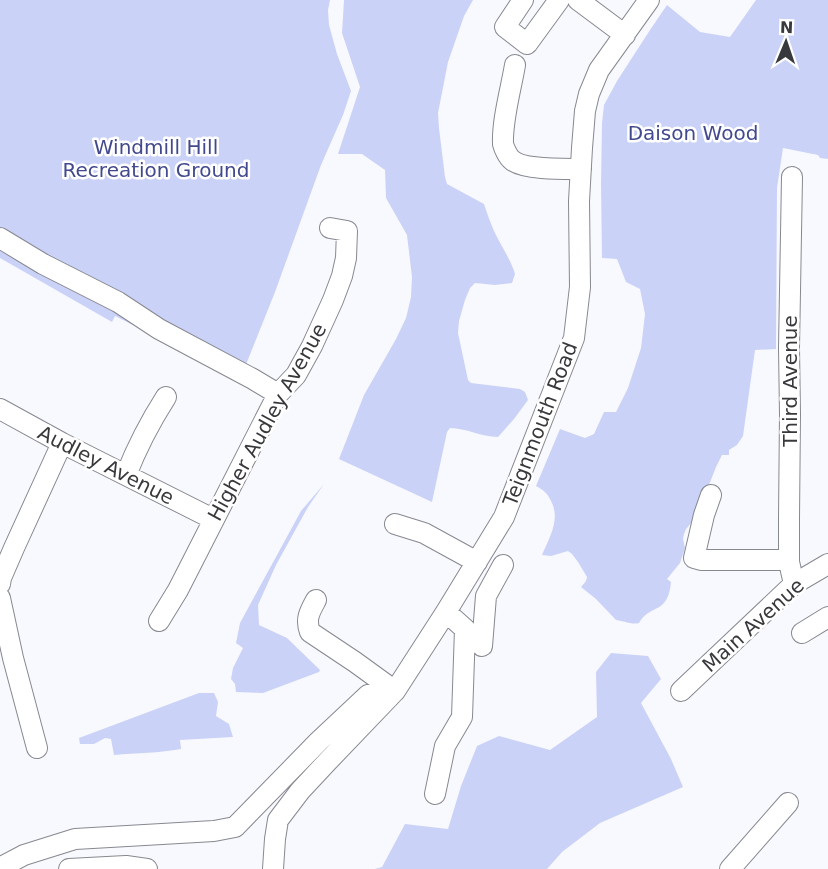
<svg xmlns="http://www.w3.org/2000/svg" width="828" height="869" viewBox="0 0 828 869" font-family="'DejaVu Sans',sans-serif">
  <rect width="100%" height="100%" fill="#f8f9fe"/>
  <path fill="#cbd2f7" d="M0 0H330L328 10 329 25 337 54 351 91 343 115 321 165 275 292 245 367 187 349 131 324 115 316 112 322 0 258Z
    M344 0H473L464 16 448 62 438 113 439 128 445 177 447 184 484 204C487 213 490 222 494 231 501 246 510 258 515 274L512 283 495 285 475 283 470 288 465 300 459 321 458 333 468 380 471 383 520 389 525 392 528 400 514 419 498 437C481 437 466 428 450 428L447 432 432 502 339 459 364 395 396 339 406 318 411 297 412 277 407 235 386 198 385 170 362 154H338L360 87 342 33Z
    M756 0H828V159L820 158 818 155 783 148 777 188 776 349 755 350 743 436 737 445 729 450V455H722L716 467 702 503 695 511 693 521 686 529 684 534 683 539 685 548 680 563 667 579 671 582C668 615 651 603 639 623 631 625 625 621 616 620L596 599 581 587 586 581 587 577 578 562 572 554 568 551 551 556 542 555C549 538 560 521 552 503 548 494 545 491 536 486L560 429 585 438 594 434 604 412H616L628 388 641 348 645 314 640 289 626 282 617 259 602 258 601 184 602 123 604 105 617 81 650 30 667 5 700 32 730 37Z
    M324 484 308 507 276 565 258 605 259 625 287 638 320 670 319 672 263 693 236 692 235 684 231 679 233 668 243 648 236 643 240 623 301 511Z
    M611 653 648 656 661 679 641 703 671 759 683 787 600 823 562 852 547 869H375L382 867 405 824 448 829 461 786 477 746 499 736 550 750 597 717 596 672Z
    M199 693H214L218 702 216 716 229 724 233 737 180 740 181 749C160 753 137 753 114 755L111 739 105 738 94 744H80L79 738Z"/>
  <g fill="none" stroke-linecap="round" stroke-linejoin="round">
    <g stroke="#878990" stroke-width="22">
      <path id="minor" d="M523 0 505 27 527 44 559 0
        M578 0 625 35
        M515 65C511 89 502 120 503 144 504 148 508 157 512 160 523 170 566 169 581 169
        M792 177 789 348 790 414 789 519V562L794 584
        M0 238 43 264 118 302 159 329 253 379 278 394
        M0 409 62 443 213 519
        M126 475C137 447 150 422 166 397
        M711 495 704 515 694 558 701 560H783L789 562
        M395 524 424 533 477 562
        M0 584 1 578 14 548 62 443
        M0 598 13 658 37 748
        M316 600C310 611 305 619 310 632L355 662 395 691
        M159 621 178 590 278 394 296 375 312 346 333 300 342 276 346 258 347 231 330 228
        M802 633 828 617
        M482 646 486 596 503 565
        M681 691 794 584 828 564
        M435 794 445 746 462 717 465 629 446 612
        M0 869 5 865 24 855 75 839 214 831 235 827 319 741 368 695 395 691
        M69 869 126 866 147 869
        M273 869 275 839 278 820 300 791 328 761 395 691 446 612 504 517 574 338 580 287 579 201 582 148 585 111 589 94 599 70 649 0
        M730 869 788 803"/>
    </g>
    <use href="#minor" stroke="#fff" stroke-width="20"/>
  </g>
  <g text-anchor="middle" stroke-width="5" stroke-linejoin="round" paint-order="stroke">
    <g font-size="20" fill="#42498e" stroke="#fff">
      <text x="693" y="140">Daison Wood</text>
      <text x="156" y="154">Windmill Hill<tspan x="156" dy="23">Recreation Ground</tspan></text>
    </g>
    <g font-size="20" fill="#38393c" stroke="#fff">
      <text transform="translate(790 381) rotate(-90)" y="7">Third Avenue</text>
      <text transform="translate(267 422) rotate(-61)" y="7">Higher Audley Avenue</text>
      <text transform="translate(540 424) rotate(-69)" y="7">Teignmouth Road</text>
      <text transform="translate(106 465) rotate(27)" y="7">Audley Avenue</text>
      <text transform="translate(753 625) rotate(-42)" y="7">Main Avenue</text>
    </g>
  </g>
  <g transform="translate(786 42) rotate(2)" stroke="#ffffff" stroke-width="4.5" paint-order="stroke">
  <path d="M0-4.5L10 22L0 15L-10 22Z" fill="#38393c"/>
  <text y="-9" font-size="16" font-weight="bold" text-anchor="middle" fill="#38393c">N</text>
  </g>
</svg>
